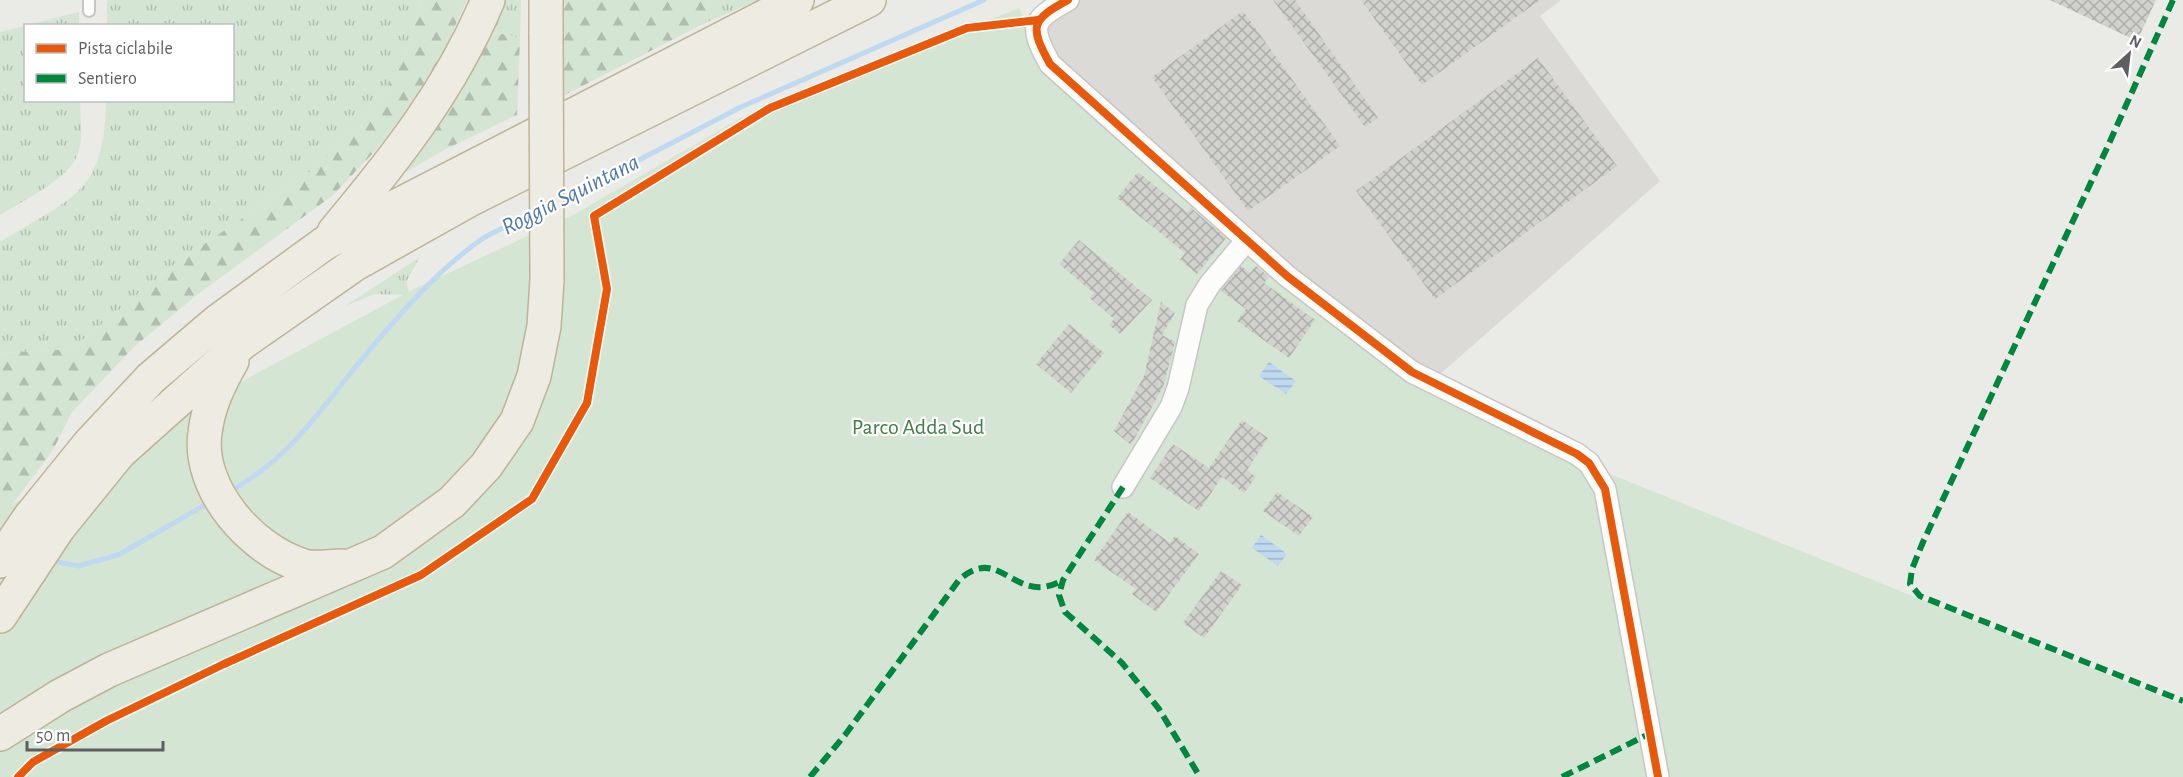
<svg xmlns="http://www.w3.org/2000/svg" width="2183" height="777" viewBox="0 0 2183 777" font-family="'Alegreya Sans',sans-serif">
  <defs>
    <pattern id="grass-tufts" width="24" height="20" patternUnits="userSpaceOnUse" patternTransform="scale(1.5)"><rect width="24" height="20" fill="#d5e5d3"/><path d="M3 7l-1-3M5 7V3M7 7l1-3M15 17l-1-3M17 17v-4M19 17l1-3" fill="none" stroke="#b0bdaf"/></pattern>
    <pattern id="forest-firs" width="22" height="20" patternUnits="userSpaceOnUse" patternTransform="scale(1.5)"><rect width="22" height="20" fill="#d5e5d3"/><path d="M5 1l3.5 6h-7zM16 11l3.5 6h-7z" fill="#b0bdaf"/></pattern>
    <pattern id="water-rules" width="6" height="5" patternUnits="userSpaceOnUse" patternTransform="scale(1.5)"><rect width="6" height="5" fill="#bed9f0"/><path d="M0 2.5h6" fill="none" stroke="#9eb3c6"/></pattern>
    <pattern id="building-cross-hatch" width="8" height="8" patternUnits="userSpaceOnUse" patternTransform="scale(1.5)"><rect width="8" height="8" fill="#d1d1ce"/><path d="M0 0l8 8M0 8l8-8" fill="none" stroke="#adadab"/></pattern>
  </defs>
  <rect width="100%" height="100%" fill="#eaeae6"/>
  <path fill="#dbdad7" d="M1068 0H1561L1540 16 1660 181 1430 383 1050 64 1038 20Z"/>
  <path fill="url(#grass-tufts)" d="M107 0H421L410 46 387 88 359 128 304 177 176 263 71 349 0 353V242C71 198 105 194 106 101L232 100V26L107 25Z
    M499 0H521L520 38 505 34 486 36Z
    M706 0H759L705 23 709 11Z
    M79 12V25H27Z
    M25 26 26 100 80 101C80 117 84 140 77 156 67 180 22 201 0 215V32Z
    M427 131 431 143 444 150 380 187Z
    M420 257 406 282 410 295 375 294 345 306Z"/>
  <path fill="url(#forest-firs)" d="M421 0H467L438 63 411 106 377 149 332 196 198 294 134 347 72 412 53 450 0 521V353L71 349 176 263 304 177 359 128 387 88 410 46Z
    M559 0H706L709 11 705 23 561 97Z
    M505 34 520 38 517 115 444 150 431 143 427 131 486 36Z"/>
  <path fill="#d5e5d3" d="M1019 8 1043 64 1284 282 1575 460 2183 705V777H0V511L414 289 575 214 739 119Z"/>
  <path fill="url(#water-rules)" d="M1269 362 1296 381 1286 394 1259 376Z
    M1261 535 1287 554 1278 566 1252 548Z"/>
  <g fill="none" stroke-linecap="round" stroke-linejoin="round">
    <path stroke="#bed9f0" stroke-width="5" d="M558 202 741 107 984 0
      M230 491C288 460 318 413 358 364 394 321 433 274 479 241 496 229 518 222 536 213
      M52 561 79 566 120 554 210 502"/>
  </g>
  <path fill="url(#building-cross-hatch)" d="M1273 0H1295L1378 118 1365 127Z
    M1361 0H1540L1422 85Z
    M2050 0H2156L2137 41Z
    M1243 11 1340 146 1248 211 1152 77Z
    M1538 58 1617 166 1435 299 1356 191Z
    M1138 172 1187 212 1191 208 1226 238 1197 274 1180 260 1185 253 1117 198Z
    M1079 240 1152 300 1120 334 1109 325 1114 319 1090 298 1094 293 1059 264Z
    M1241 266 1250 273 1256 266 1269 277 1264 283 1315 320 1289 358 1237 321 1246 309 1221 291Z
    M1161 302 1175 313 1162 335 1175 342 1163 387 1131 445 1114 431 1144 376Z
    M1069 324 1104 353 1071 393 1036 364Z
    M1242 420 1268 438 1247 470 1256 477 1244 493 1222 477 1199 511 1150 478 1173 444 1209 468Z
    M1277 492 1313 517 1299 536 1263 511Z
    M1128 512 1170 543 1175 536 1199 554 1156 612 1132 594 1136 589 1094 560Z
    M1221 571 1242 585 1204 638 1183 623Z"/>
  <g fill="none" stroke-linecap="round" stroke-linejoin="round">
    <g stroke="#c6c6c6" stroke-width="14">
      <path id="lane" d="M89 11V0"/>
    </g>
    <g stroke="#c6c6c6" stroke-width="24">
      <path id="street" d="M1068 0C1031 20 1029 26 1050 64L1287 276 1412 372 1577 454 1589 463 1605 489 1658 777
        M1123 487 1171 407 1178 388 1197 305 1210 284 1247 240"/>
    </g>
    <g stroke="#bdb397" stroke-width="36">
      <path id="highway" d="M546 0V34
        M334 232C396 158 450 90 488 0
        M232 361C219 384 208 406 205 433 197 489 252 551 304 566 315 569 330 566 341 566
        M0 561 30 517 90 443 151 378 218 321 325 243 797 0
        M0 616 59 527 119 453 242 343 355 264 469 200 869 0
        M0 734 60 696 109 670 383 552 452 502 486 466 517 421 534 376 544 326 547 280"/>
    </g>
    <use href="#lane" stroke="#fcfcfb" stroke-width="10"/>
    <use href="#street" stroke="#fcfcfb" stroke-width="21"/>
    <use href="#highway" stroke="#edebe2" stroke-width="33"/>
    <g stroke="#bdb397" stroke-width="36" stroke-linecap="butt">
      <path id="highway-bridge" d="M546 34 547 280"/>
    </g>
    <use href="#highway-bridge" stroke="#edebe2" stroke-width="33"/>
    <path stroke="#00873e" stroke-width="6" stroke-dasharray="12 6" stroke-linecap="butt" d="M2173 0 2107 148 1923 542 1912 569 1910 584 1920 596 2183 701
      M1123 487 1063 580 1059 595 1065 612 1122 663 1159 709 1200 777
      M810 777 845 735 959 580C1001 542 1014 608 1063 580
      M1562 777 1651 733"/>
    <g stroke="#fff" stroke-width="11">
      <path id="cycleway" d="M1068 0C1031 20 1029 26 1050 64L1287 276 1412 372 1577 454 1589 463 1605 489 1658 777
        M18 777 33 762 106 721 224 664 421 575 532 499 587 403 607 289 594 216 770 108 967 28 1038 20"/>
    </g>
    <use href="#cycleway" stroke="#e8590c" stroke-width="8"/>
  </g>
  <g text-anchor="middle" stroke-width="4.5" stroke-linejoin="round" paint-order="stroke">
    <g font-size="22" fill="#3f7e44" stroke="#fff">
      <text x="918" y="434">Parco Adda Sud</text>
    </g>
    <g font-size="24" font-style="italic" fill="#4e79ac" stroke="#fff">
      <text transform="translate(570 194) rotate(-27)" y="8">Roggia Squintana</text>
    </g>
  </g>
  <rect x="24" y="24" width="210" height="78" fill="#ffffff" stroke="#bebfc0" stroke-width="1.5"/>
  <rect x="36" y="44" width="30" height="9" fill="#e8590c" stroke="#bebfc0" stroke-width="1.5"/>
  <text x="78" y="54" font-size="18" fill="#5c5e62">Pista ciclabile</text>
  <rect x="36" y="74" width="30" height="9" fill="#00873e" stroke="#bebfc0" stroke-width="1.5"/>
  <text x="78" y="84" font-size="18" fill="#5c5e62">Sentiero</text>
  <g transform="translate(2129 54) rotate(27)" stroke="#ffffff" stroke-width="4.5" paint-order="stroke">
  <path d="M0-4.5L10 22L0 15L-10 22Z" fill="#5c5e62"/>
  <text y="-9" font-size="16" font-weight="bold" text-anchor="middle" fill="#5c5e62">N</text>
  </g>
  <path d="M27 741v9h136v-9" fill="none" stroke="#5c5e62" stroke-width="3"/>
  <text x="36" y="741" font-size="18" fill="#5c5e62" stroke="#ffffff" stroke-width="4.5" paint-order="stroke">50 m</text>
</svg>
